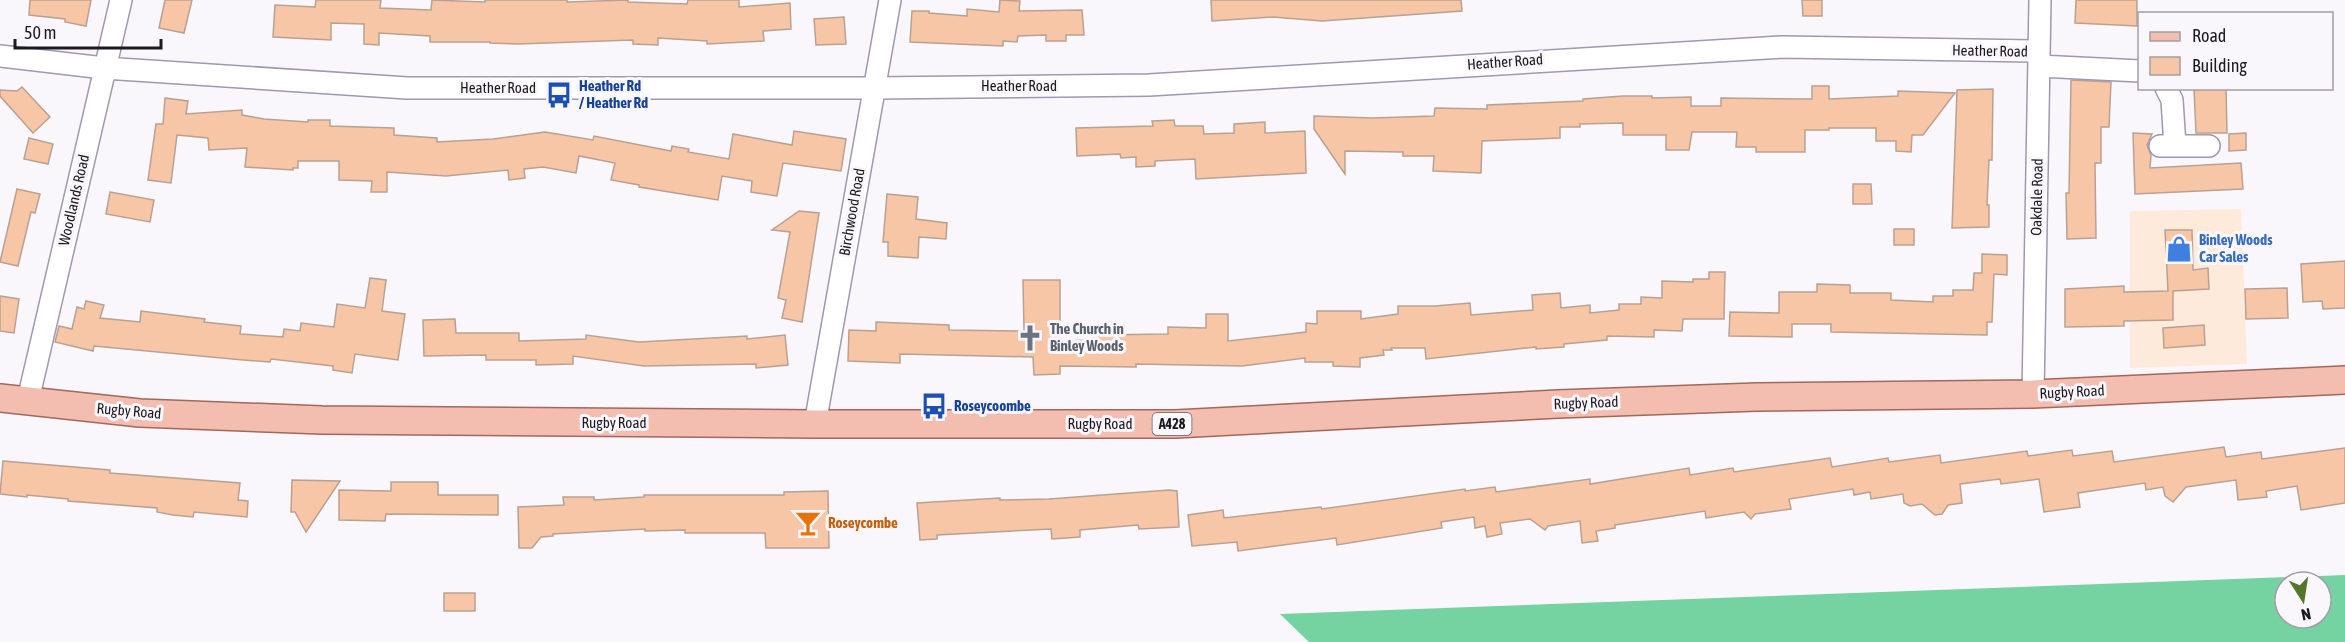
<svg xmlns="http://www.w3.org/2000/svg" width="2345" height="642" viewBox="0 0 2345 642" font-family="'Asap Condensed',sans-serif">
  <rect width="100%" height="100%" fill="#faf7fc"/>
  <path fill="#feeadb" d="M2241 209 2247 364 2130 368V211Z"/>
  <path fill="#74d3a1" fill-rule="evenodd" d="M2345 575V642H1309L1280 614ZM2285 582H2321V618H2285Z"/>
  <path fill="#f7c6a7" stroke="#b9a192" stroke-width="1.5" d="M30 0H91L86 26 65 22V19L29 15Z
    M165 0H192L184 33 159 28Z
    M316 0H381L380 8 431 10 432 0 485 2V0H567V2L628 0V2L687 4 688 0H739V7L790 3 791 29 763 31 764 41 707 44V41L658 38V45L633 44V40L518 44 490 43V42H430V36L379 33V45L364 44V24L331 23V40L273 37 275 5 315 7Z
    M1000 0 1020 1 1019 11 1082 10 1084 35H1066V41H1046V35L1018 36 1017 42 1003 41V46L910 42 912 11H929V13L967 16V9L999 12Z
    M1211 0H1461L1462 11 1322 21 1273 17 1212 21Z
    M1802 0H1822V16H1803Z
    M2076 0H2137V26L2075 23Z
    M844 17 846 44 816 45 814 19Z
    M2071 80 2111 82 2109 127H2101V163H2095L2096 238 2067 239 2066 193H2069Z
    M1812 86H1829V99L1898 96V91L1955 93 1923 135H1912L1911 152 1896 151V141H1876V128H1829V130H1805V152H1756V147H1736L1737 132H1692L1689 150H1666V135H1623V123L1580 124V127H1560V138L1482 141 1481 173 1433 171 1434 156H1403V152L1345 151V174L1314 129V116L1372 118 1434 116 1435 108 1487 109V105L1583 101V99L1623 96H1652V98L1691 97V106H1721V98L1812 99Z
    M22 87 50 117 33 133 0 96V90L17 91Z
    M2194 88H2226L2227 133H2196Z
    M1993 89 1992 160H1989L1987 205H1989V227L1952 228 1957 90Z
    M165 98 188 101 186 114 242 110V115L264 119 308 122V120H330V126L394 128V135L437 138V142L493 139 545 132 593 140 594 136 671 151 672 146 689 149 688 152 729 159 733 134 792 145 794 131 846 139 841 171 783 163 777 196 751 192 752 181 722 176 718 200 639 187V185L611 180 615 163 579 156 576 173 543 167 524 169 525 178 509 180 508 170 446 176 387 172V192H371L372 181 339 180V161H298V168H293V170L245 167 247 148 209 150 208 138 177 135 171 183 148 180 156 124H163Z
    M1174 120 1175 126H1203L1204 134 1234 133V124L1265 122V133L1305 131 1306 173 1196 179 1195 159 1155 161V166L1136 167V157L1121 158 1120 154 1077 156 1076 128 1153 126 1152 121Z
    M2133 133 2152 134 2147 145 2151 155 2150 168 2241 163 2243 189 2135 194Z
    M2246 133V150L2229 151V134Z
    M29 138 53 144 48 164 24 159Z
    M1853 184H1871L1872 204H1853Z
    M17 189 40 194 35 213 31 212 18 266 0 262Z
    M110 192 154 200 150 222 106 214Z
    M887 194 918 197 916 219 947 223 946 239 919 237 918 258 888 256V242H883Z
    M799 211 819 213 802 322 782 318 786 300 778 298 790 232 772 230Z
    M1894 229H1914V245H1894Z
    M2165 230H2192L2193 270 2208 268 2209 289 2173 291V320L2124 321V326L2065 327V289L2124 286V292L2168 291Z
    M1982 254 2007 255V275L1994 274 1992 322H1987V335L1831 332V324H1792V337L1729 336 1730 312 1779 313V292H1817V284L1850 285V293H1891V300L1933 302V296H1953V290H1973L1974 273H1982Z
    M2345 261V308L2323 309 2322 301 2303 302 2301 264Z
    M1709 272H1725L1724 319H1683L1682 331 1654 330V337L1607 336V340L1564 344V347L1536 349V347L1426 359 1425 348H1391L1392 350H1383L1384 355 1360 358V367L1333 366V362H1305V358L1242 366 1136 364V367L1060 366V374L1034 375 1033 357 900 354V363L848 361 849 330 876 331V322L949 325V330L1024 331 1023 280H1060V341L1094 340V335L1168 334V327L1206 328V314H1228V341L1306 332V323L1317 324V311H1361V319L1398 314V306H1435L1470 303 1471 315 1533 310 1532 295 1560 293 1561 308 1590 305V313L1619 310V304H1641V297L1662 298V281L1693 282V279H1709Z
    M370 278 386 280 382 311 405 314 398 360 355 354 352 373 333 370V366L271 359 270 362 243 360 94 346 93 351 55 342 59 326 72 329 77 307 84 309 86 301 104 305 100 318 140 322 141 311 205 319 204 322 241 326 240 334 283 337 284 329 300 331 301 323 334 327 337 304 365 308Z
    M2287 288 2288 318 2246 319 2245 289Z
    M0 296 19 299 14 333 0 331Z
    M455 319 456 333H519V341L586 339V335L639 342 747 336V339L785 335 788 365 756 368V364L644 366 573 356V364L536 365V360H486V355L424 356 423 320Z
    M2204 325 2205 345 2164 348 2163 328Z
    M2224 447 2226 457 2261 452 2262 459 2345 448V503L2301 510 2297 486 2266 491 2267 497 2238 500 2236 480 2186 487 2173 502 2165 496 2163 487 2146 490 2145 483 2078 493 2080 507 2044 512 2039 479 2001 484 2000 479 1960 484 1962 503 1948 505 1942 514 1935 515 1922 504 1910 506 1904 503 1903 494 1871 499 1870 492 1854 495 1853 489 1789 499 1791 509 1755 514 1751 519 1744 512 1706 518 1705 511 1615 525V528L1596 531 1598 541 1582 543 1580 521 1548 526 1545 530 1530 519 1500 523 1502 534 1487 537 1485 526 1475 528 1474 517 1441 522 1442 528 1337 545 1336 538 1238 551 1237 542 1192 546 1188 515 1223 510 1224 518 1321 507 1322 509 1465 489V491L1495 487 1496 492 1590 479V484L1689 468 1690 475 1733 468 1734 472 1830 458 1832 467 1888 458 1889 462 1940 455 1941 463 2027 451 2028 456 2072 450 2073 456 2112 451 2114 462Z
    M3 461 110 470V473L240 483 238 500 248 501 247 517 194 512 193 517 173 515 157 512V508L68 501V499L27 495V497L0 494Z
    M292 480 340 481 306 532 295 512H291Z
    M391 482H438V495H498V515L386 514 385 521 339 520V490L391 491Z
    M1169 490 1177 491 1179 527 1139 529 1138 525 1080 530V537L1052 539 1051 529 937 535V539L920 540 917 503 1000 498V500L1049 499Z
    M828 491 829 548H766L765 533H685V530L645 531V529L553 534V536L541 537 532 548H519L518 507 564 505 563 497H594V500L644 497V495H784V492Z
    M444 593H475V611H444Z"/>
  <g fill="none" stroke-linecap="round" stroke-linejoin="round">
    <g stroke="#a197ae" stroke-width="24">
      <path id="minor" d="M0 56 104 68 407 88H874L1149 85 1782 47 2039 51
        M2039 66 2140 71
        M2166 88 2172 100 2175 146
        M2160 146H2209
        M2033 394 2040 0
        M28 400 121 0
        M815 424 890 0"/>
    </g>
    <g stroke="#a3675b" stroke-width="30">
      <path id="major" d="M0 398 140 413 322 420 815 424H1175L1558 404 1757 397 2033 394 2345 380"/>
    </g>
    <use href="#minor" stroke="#fff" stroke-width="21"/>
    <use href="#major" stroke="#f3bdaf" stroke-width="27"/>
  </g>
  <defs>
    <g id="bus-bare" transform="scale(2.07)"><path d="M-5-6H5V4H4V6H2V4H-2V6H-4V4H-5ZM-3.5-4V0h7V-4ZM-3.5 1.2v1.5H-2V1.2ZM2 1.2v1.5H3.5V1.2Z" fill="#1a4fb4" stroke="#faf7fc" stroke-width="2.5" paint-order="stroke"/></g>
    <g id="shop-bare" transform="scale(2.07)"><path d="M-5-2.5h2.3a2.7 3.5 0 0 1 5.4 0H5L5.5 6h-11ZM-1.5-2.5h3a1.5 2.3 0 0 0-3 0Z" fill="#3f7fe0" stroke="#faf7fc" stroke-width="2.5" paint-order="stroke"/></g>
    <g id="church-bare" transform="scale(2.07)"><path d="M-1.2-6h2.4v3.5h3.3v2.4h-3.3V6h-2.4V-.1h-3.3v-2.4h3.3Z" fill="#6b7280" stroke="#faf7fc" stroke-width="2.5" paint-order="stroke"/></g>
    <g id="bar-bare" transform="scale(2.07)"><path d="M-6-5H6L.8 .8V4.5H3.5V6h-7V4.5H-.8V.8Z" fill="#e8710a" stroke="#faf7fc" stroke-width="2.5" paint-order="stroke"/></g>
  </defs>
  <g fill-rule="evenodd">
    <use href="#bus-bare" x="559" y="95"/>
    <use href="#shop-bare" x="2179" y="249"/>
    <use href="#church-bare" x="1030" y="338"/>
    <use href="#bus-bare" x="934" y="406"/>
    <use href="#bar-bare" x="808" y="523"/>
  </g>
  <g text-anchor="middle" stroke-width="6" stroke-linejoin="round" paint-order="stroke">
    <rect fill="#faf7fc" stroke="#5f5c63" stroke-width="1.5" x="1152.5" y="413" width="39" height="22" rx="4.5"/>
    <g font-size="14" font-weight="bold" fill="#1d1921">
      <text x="1172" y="429">A428</text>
    </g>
    <g font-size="15" fill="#1d1921" stroke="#faf7fc">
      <text transform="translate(1990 51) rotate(1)" y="5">Heather Road</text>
      <text transform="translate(1505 62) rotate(-4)" y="5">Heather Road</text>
      <text x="1019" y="91">Heather Road</text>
      <text x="498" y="93">Heather Road</text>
      <text transform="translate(2037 197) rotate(-89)" y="5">Oakdale Road</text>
      <text transform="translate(74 200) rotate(-77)" y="5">Woodlands Road</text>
      <text transform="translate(852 212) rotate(-80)" y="5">Birchwood Road</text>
      <text transform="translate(2072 392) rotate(-3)" y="5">Rugby Road</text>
      <text transform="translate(1586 403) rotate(-2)" y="5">Rugby Road</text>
      <text transform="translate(129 411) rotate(5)" y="5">Rugby Road</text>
      <text x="614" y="428">Rugby Road</text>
      <text x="1100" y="429">Rugby Road</text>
    </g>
    <g font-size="15" font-weight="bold" fill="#164399" stroke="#faf7fc" text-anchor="start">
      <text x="579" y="91">Heather Rd<tspan x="579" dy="17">/ Heather Rd</tspan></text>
      <text x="954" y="411">Roseycoombe</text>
    </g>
    <g font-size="15" font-weight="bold" fill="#366cbe" stroke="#faf7fc" text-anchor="start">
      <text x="2199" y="245">Binley Woods<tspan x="2199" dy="17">Car Sales</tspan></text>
    </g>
    <g font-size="15" font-weight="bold" fill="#5b616d" stroke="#faf7fc" text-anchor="start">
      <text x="1050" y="334">The Church in<tspan x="1050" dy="17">Binley Woods</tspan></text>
    </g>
    <g font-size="15" font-weight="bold" fill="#c56008" stroke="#faf7fc" text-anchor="start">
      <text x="828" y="528">Roseycombe</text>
    </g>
  </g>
  <rect x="2138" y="12" width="195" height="78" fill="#faf7fc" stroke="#a29ea4" stroke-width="1.5"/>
  <rect x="2150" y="32" width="30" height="9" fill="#f3bdaf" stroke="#a29ea4" stroke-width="1.5"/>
  <text x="2192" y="42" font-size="18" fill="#1d1921">Road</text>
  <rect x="2150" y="57" width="30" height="18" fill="#f7c6a7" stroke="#a29ea4" stroke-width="1.5"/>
  <text x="2192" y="72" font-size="18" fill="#1d1921">Building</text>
  <g transform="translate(2303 600) rotate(168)"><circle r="28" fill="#faf7fc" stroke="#a29ea4" stroke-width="1.5"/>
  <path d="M0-4.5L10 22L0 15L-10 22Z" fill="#54752c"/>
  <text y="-9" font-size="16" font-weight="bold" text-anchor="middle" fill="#1d1921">N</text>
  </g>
  <path d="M15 39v9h146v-9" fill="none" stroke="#1d1921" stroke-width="3"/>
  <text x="24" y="39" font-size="18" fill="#1d1921" stroke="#faf7fc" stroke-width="4.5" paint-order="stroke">50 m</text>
</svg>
